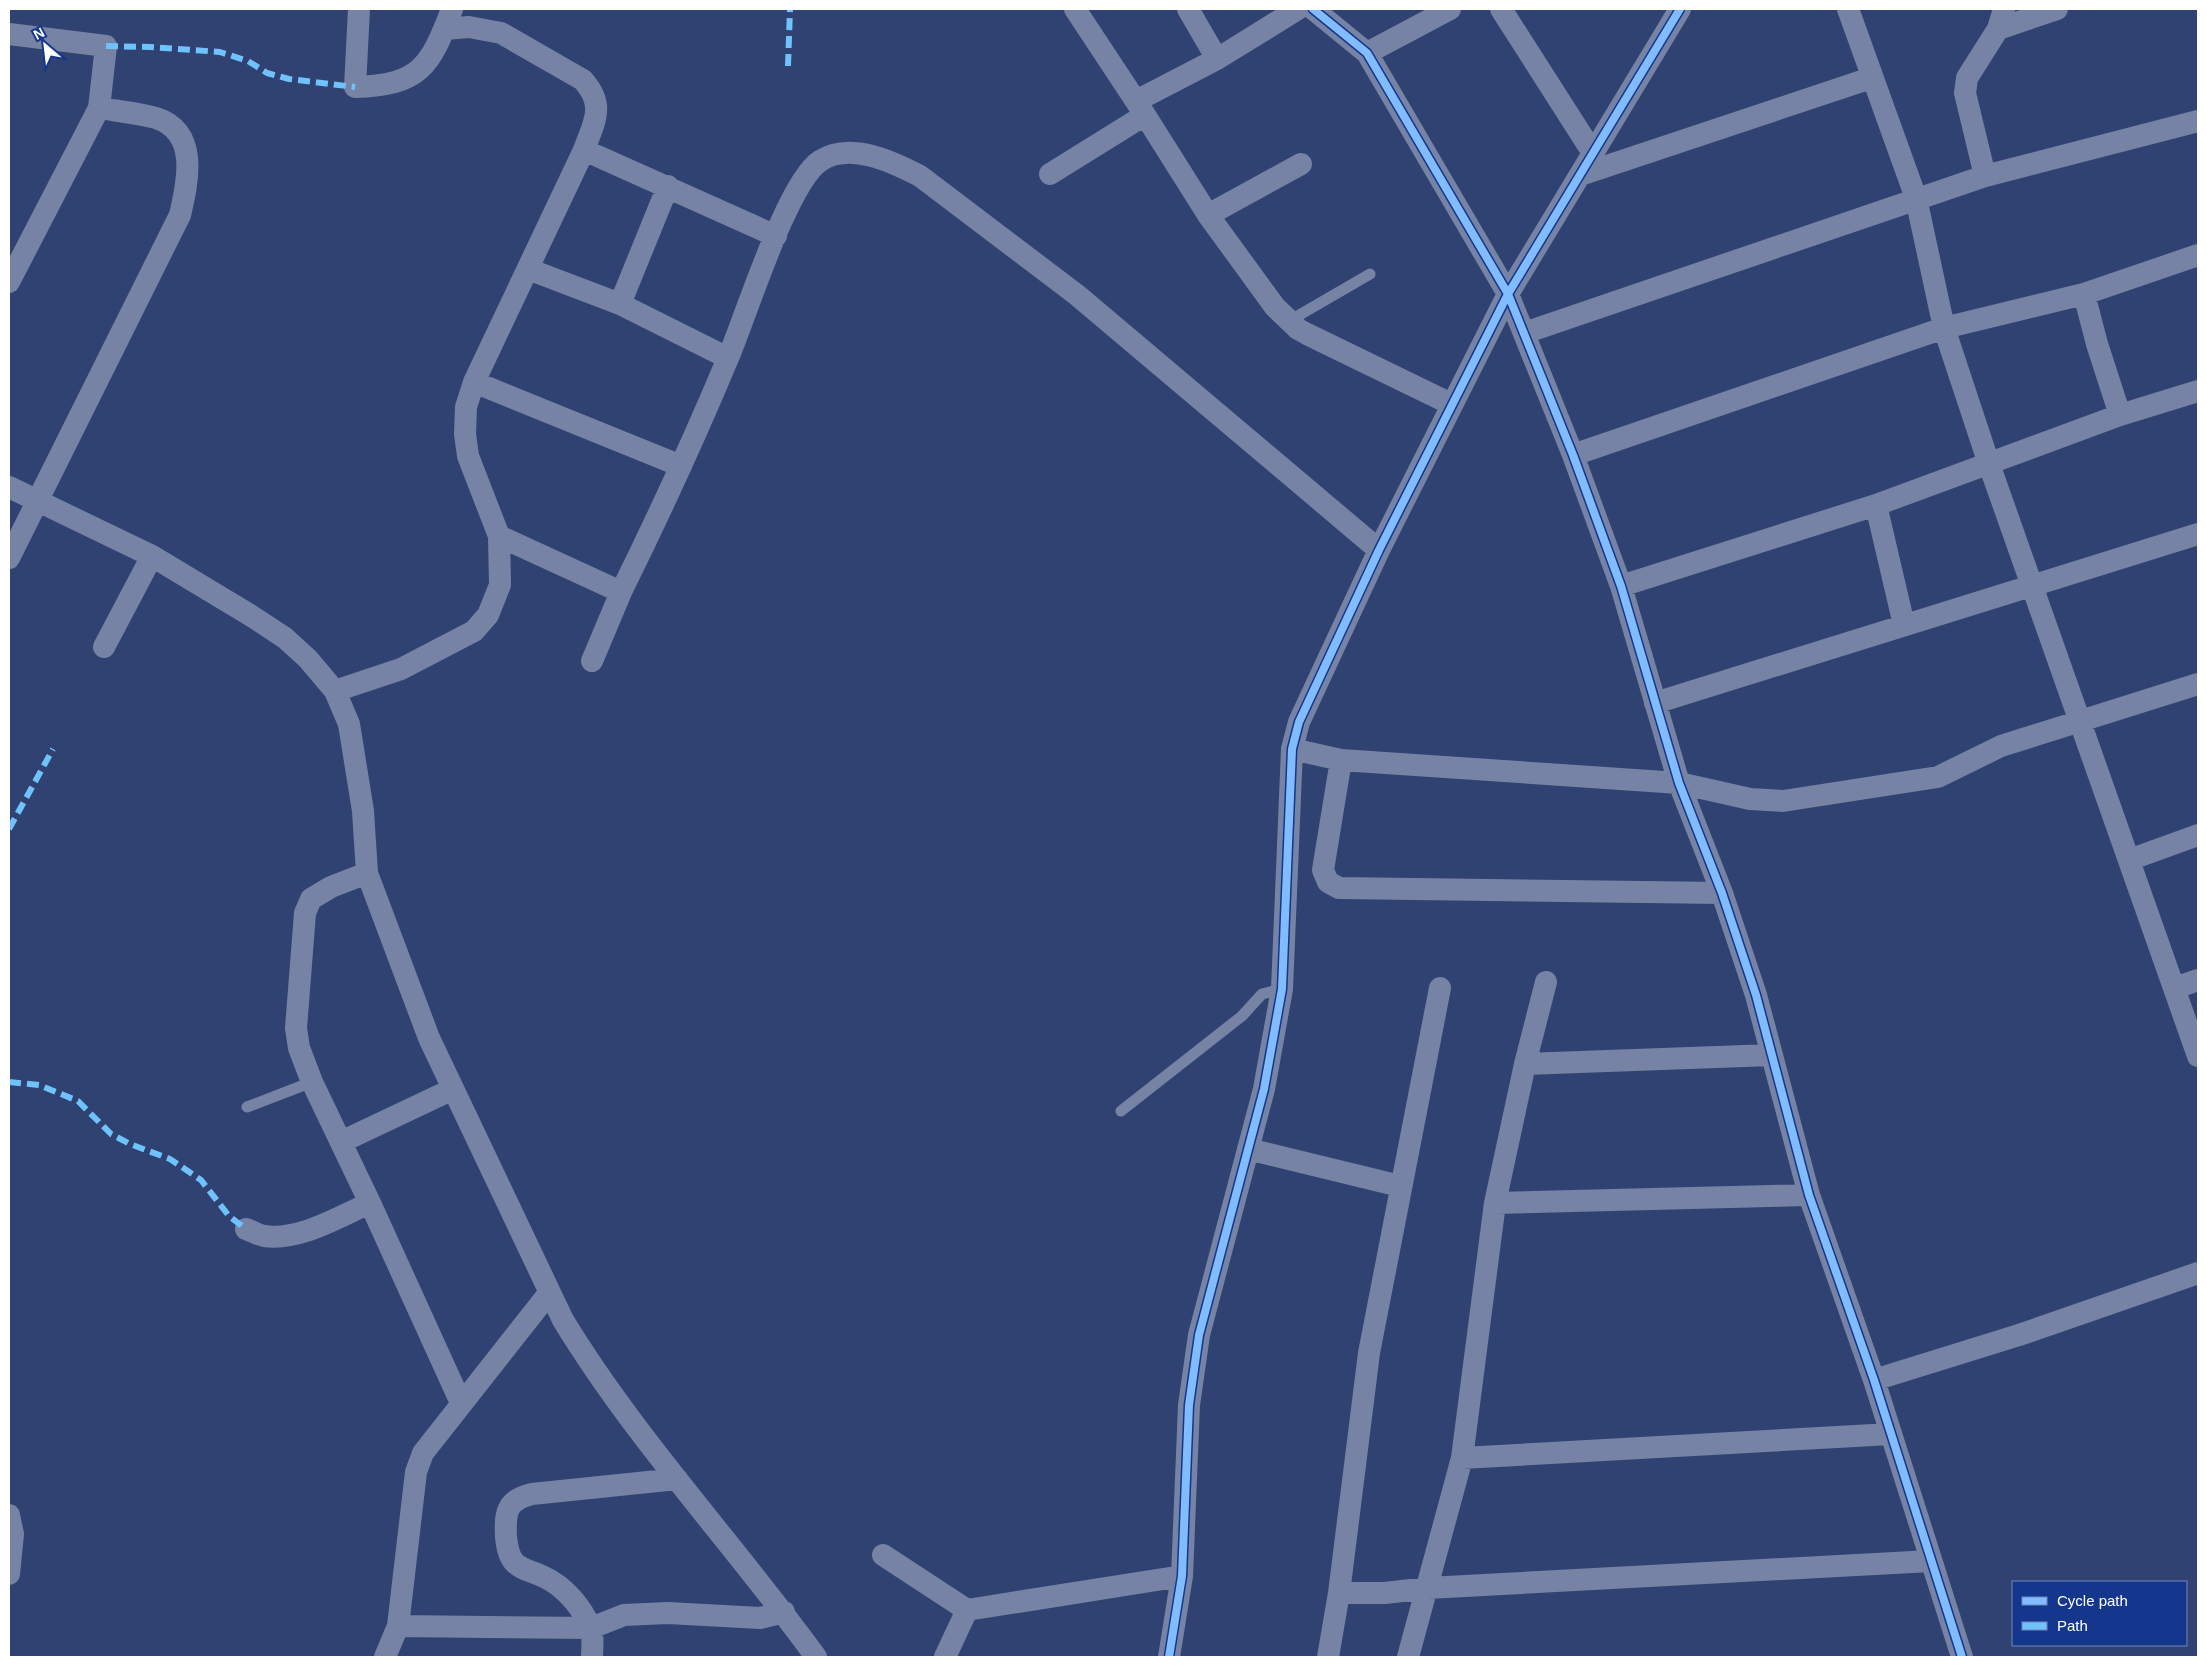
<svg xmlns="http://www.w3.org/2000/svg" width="2207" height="1666" viewBox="0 0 2207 1666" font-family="Helvetica,sans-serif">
  <rect width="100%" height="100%" fill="#2f4271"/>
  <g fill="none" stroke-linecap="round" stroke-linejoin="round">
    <path stroke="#7683a5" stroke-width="11" d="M1289 321 1370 274
      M247 1107 312 1082
      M1121 1111 1242 1016 1262 994 1282 989"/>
    <path stroke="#7683a5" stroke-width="22" d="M359 9 355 87C420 85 430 67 452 9
      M1075 9 1145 115 1208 215 1275 307 1298 329 1307 334 1451 404
      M1188 9 1217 59
      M1313 9 1367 53 1508 294 1573 455 1621 586 1679 783 1722 893 1756 995 1809 1195 1874 1380 1962 1657
      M1501 9 1593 153
      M1848 9 1916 198 1944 328 1989 464 2198 1056
      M1998 29 2057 9
      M9 34 106 46 99 108 9 282
      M1367 53 1450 9
      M1136 101 1217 59 1298 9
      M584 150 776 236
      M1050 174 1145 115
      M1580 175 1871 78
      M1985 176 1965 93 1967 78 1998 29 2004 9
      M1208 215 1301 164
      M528 269 620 304 728 358
      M2084 294 2097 344 2120 415
      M620 304 668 186
      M1524 333 1985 176 2198 121
      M474 382 681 466
      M1573 455 1944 328 2084 294 2198 255
      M9 487 152 556 250 615 285 638 308 659 335 691 349 724 363 811 367 873 429 1038 563 1320C636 1440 734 1544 816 1657
      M1876 505 1904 625
      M499 536 621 592C659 515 695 437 728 358 746 316 787 183 820 161 850 141 893 162 920 176L1077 295 1379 550
      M9 558 180 215C188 181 199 132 156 118 138 113 117 111 99 108
      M1621 586 1876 505 2120 415 2198 391
      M104 647 152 556
      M592 661 621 592
      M335 691 401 669 474 631 488 615 500 585 499 536 468 456 465 434 466 407 474 382 584 150C594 122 606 106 583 80L501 33 469 27 444 29
      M1655 703 2198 534
      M1292 749 1341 760 1679 783 1750 799 1783 801 1938 777 2001 746 2198 684
      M1341 760 1323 870 1328 882 1339 888 1722 893
      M2129 860 2198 835
      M367 873 331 887 311 899 305 913 296 1028 299 1048 312 1082 370 1203 461 1403
      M2175 988 2198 980
      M1525 1064 1546 982
      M341 1142 453 1089
      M1248 1149 1400 1186
      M1495 1203 1809 1195
      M246 1229C252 1231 258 1235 264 1236 300 1241 338 1217 370 1203
      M1874 1380 2019 1335 2198 1273
      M1462 1458 1891 1434
      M9 1515 13 1534 9 1574
      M883 1555 967 1610 1182 1576
      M1339 1593H1385L1428 1588 1931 1561
      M398 1626 591 1628 624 1615 668 1613 760 1618 784 1612
      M385 1657 398 1626 416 1472 423 1453 549 1293
      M592 1657C592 1648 594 1635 590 1627 582 1607 564 1586 544 1577 535 1572 521 1570 514 1562 508 1555 507 1545 506 1537 505 1513 506 1500 532 1494L677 1479
      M945 1657 967 1610
      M1169 1657 1182 1576 1189 1405 1199 1335 1264 1089 1282 989 1292 749 1299 722 1379 550 1508 294 1680 9
      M1328 1657 1339 1593 1369 1353 1440 988
      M1408 1657 1462 1458 1495 1203 1525 1064 1772 1055"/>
    <path stroke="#70c2fc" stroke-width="6" stroke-dasharray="12 6" stroke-linecap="butt" d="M106 46 150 47 220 52 248 61 267 73 289 79 355 87
      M788 66 790 9
      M9 829 53 749
      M9 1082 39 1085 78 1101 111 1134 130 1144 170 1159 201 1180 229 1216 246 1229"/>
    <g stroke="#14368c" stroke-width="11">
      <path id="cycleway" d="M1313 9 1367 53 1508 294 1573 455 1621 586 1679 783 1722 893 1756 995 1809 1195 1874 1380 1962 1657
        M1169 1657 1182 1576 1189 1405 1199 1335 1264 1089 1282 989 1292 749 1299 722 1379 550 1508 294 1680 9"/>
    </g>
    <use href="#cycleway" stroke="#80bcff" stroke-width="8"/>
  </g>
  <rect width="2207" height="1666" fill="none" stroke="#ffffff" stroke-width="20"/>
  <rect x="2012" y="1581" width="175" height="65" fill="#14368c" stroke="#7286ba"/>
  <rect x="2022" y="1597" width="25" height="8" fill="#80bcff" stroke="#7286ba"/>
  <text x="2057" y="1606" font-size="15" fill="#ffffff">Cycle path</text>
  <rect x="2022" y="1622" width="25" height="8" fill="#70c2fc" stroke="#7286ba"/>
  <text x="2057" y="1631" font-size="15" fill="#ffffff">Path</text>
  <g transform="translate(45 45) rotate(332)" stroke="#14368c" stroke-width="4" paint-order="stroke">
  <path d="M0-4L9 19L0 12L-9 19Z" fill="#ffffff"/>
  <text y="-8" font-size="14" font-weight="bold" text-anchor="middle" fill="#ffffff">N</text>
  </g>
</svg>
